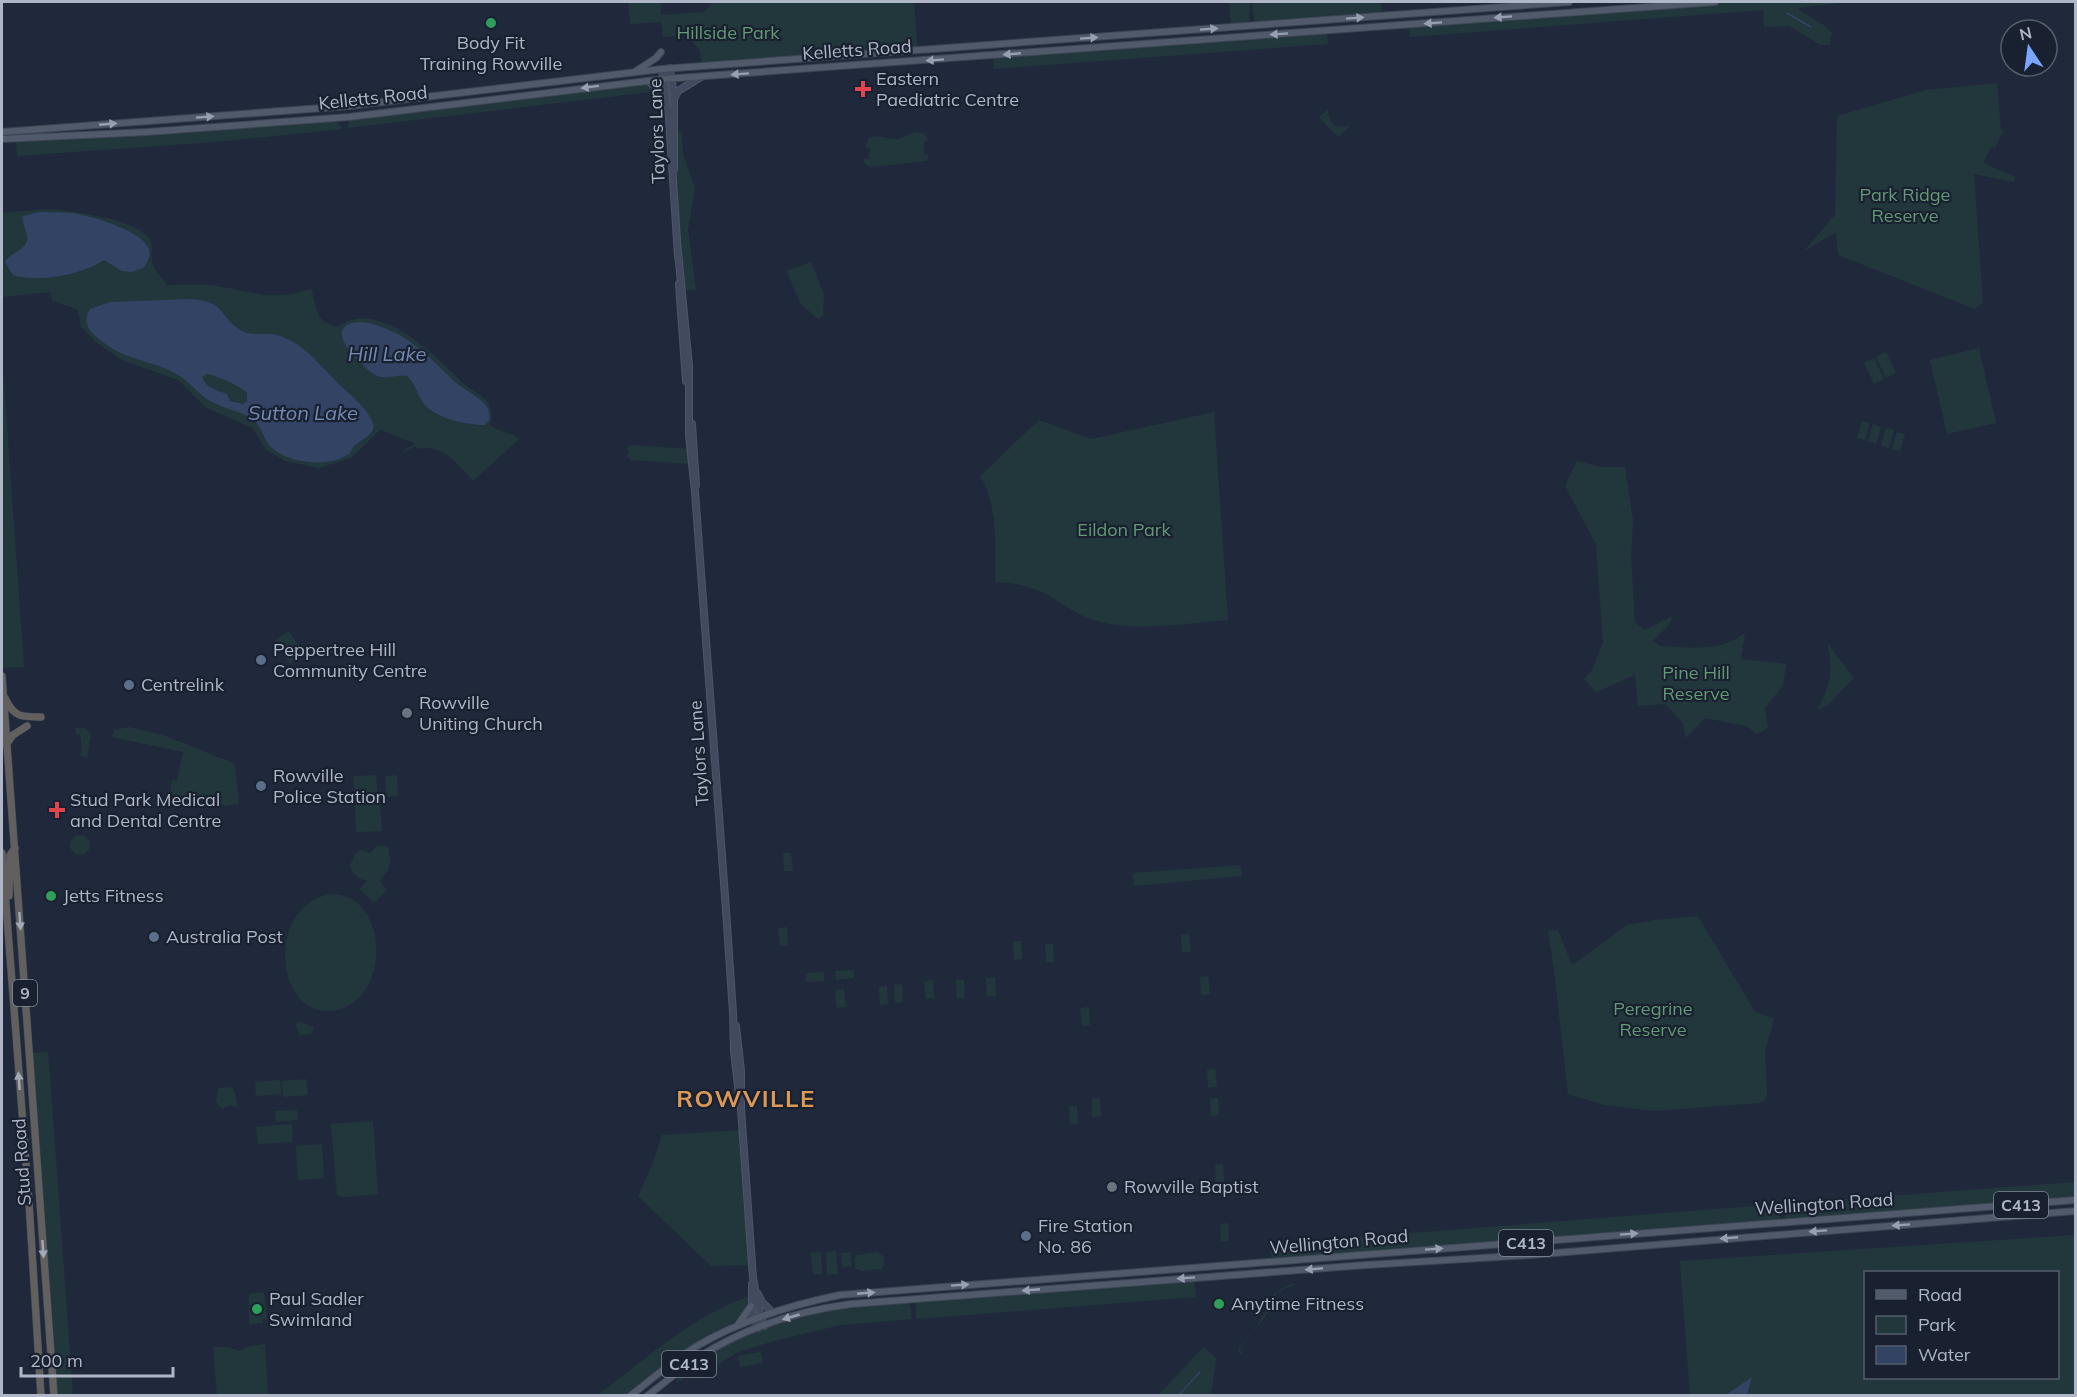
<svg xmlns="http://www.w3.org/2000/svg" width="2077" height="1397" viewBox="0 0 2077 1397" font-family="Mulish,sans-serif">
  <rect width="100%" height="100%" fill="#20293b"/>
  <path fill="#22373c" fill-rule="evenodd" d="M628 2H661V15L704 12 713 2H914L918 50 702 66 700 51 688 35 663 37 661 22 630 24Z
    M1229 2H1250L1249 26 1231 27Z
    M1252 2H1381L1383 16 1255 26Z
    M1715 2H1848L1799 8V10L1825 26 1833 34 1830 38V45H1821L1789 26 1764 27 1763 10 1410 37 1409 25Z
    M1323 33 1327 35 1328 44 994 69 993 56Z
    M648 81 659 91 347 128 351 117Z
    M1997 83 2001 130H2003L1995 148 1991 147 1983 163 2015 177 2014 182 1974 174 1983 303 1975 309 1838 255 1836 232 1804 251 1835 215 1837 116 1926 90Z
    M1328 109C1330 126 1334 128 1351 126L1338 137 1319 117Z
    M336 121 343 129 215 142 17 156 16 138Z
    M682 132 683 154 695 188 688 230 696 290 683 291 674 194 675 133Z
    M917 132 924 134 928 140 924 142V155H929L927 161 871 167 865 164 864 159H869L870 148 865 147 869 138C880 133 887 140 898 139 905 138 910 133 917 132Z
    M49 209C71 211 139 219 150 240 154 247 150 254 152 262 153 269 163 279 167 285 181 285 196 284 210 285 251 290 267 303 311 289 318 309 314 322 338 327 378 296 437 357 463 383 470 390 482 394 488 403 492 410 493 417 490 425 500 433 511 432 519 439L473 481C457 463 443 443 417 449L415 446 400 454 415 443 380 430 351 458 319 468 285 461 266 450 253 428 207 408 178 380 122 360 97 343 81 327 78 310 52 300 51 292 2 297V213Z
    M811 262 824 295 823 316 818 319 801 304 786 271Z
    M1979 348 1996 423 1947 434 1930 360Z
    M1886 352 1896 372 1886 378 1876 357Z
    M2 355 24 667 2 668Z
    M1874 358 1884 379 1874 384 1864 363Z
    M1214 412 1228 620C1186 623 1134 633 1094 620 1077 615 1064 604 1049 596 1033 586 1014 583 995 582 995 546 999 508 980 476L1039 420 1091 439Z
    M1862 421 1870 423 1865 440 1857 438Z
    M1873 424 1881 427 1876 444 1868 441Z
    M1886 428 1894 430 1889 448 1881 445Z
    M1897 432 1905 434 1900 451 1892 449Z
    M631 445 690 449 691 464 630 460 627 456 629 452 626 448Z
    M1577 461 1601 467H1625L1633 520 1631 557 1635 622 1644 630 1673 616 1669 625 1653 641 1660 646C1689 647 1721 653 1745 633L1741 659 1786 664 1783 685 1765 708 1768 728 1757 734 1747 726 1705 718 1686 738 1683 723 1665 704 1638 706 1635 675 1596 692 1584 679 1592 670 1603 643 1596 544 1565 486Z
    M289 631 305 655 290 664 275 640Z
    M1827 643 1854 678 1828 705 1817 710C1830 690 1834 666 1827 643Z
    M129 727 163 735 235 764 239 803 226 806 170 794 172 780 177 781 183 752 112 737 114 730Z
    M75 728H85L91 734 87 758 78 755 82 753 80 734H76Z
    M376 775 377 786 375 787 377 788 378 799 355 801 354 789H356L354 788 353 776Z
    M397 775 398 796 387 797 385 776Z
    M380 803 382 831 356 832 355 805Z
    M70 845a10 10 0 1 1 20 0a10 10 0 1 1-20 0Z
    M377 846H386L389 849C388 854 391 858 390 863 389 870 383 876 380 881L387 890 374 903 360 889 367 881C359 879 351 874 350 865L356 853 362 850 370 853Z
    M783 853H791L793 871H784Z
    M1240 865 1242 876 1134 886 1133 873Z
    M333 894C392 896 391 1009 328 1011 274 1013 266 902 333 894Z
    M1698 916 1755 1012 1774 1018 1765 1052 1767 1096 1765 1101 1759 1103 1654 1111 1605 1105 1568 1094 1554 970 1548 931 1558 930 1572 965 1627 925 1654 920Z
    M787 927 788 945 780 946 778 928Z
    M1189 934 1191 952H1182L1181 935Z
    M1013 941H1021L1022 959 1014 960Z
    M1045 944H1053L1054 962H1046Z
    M854 970V978L836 980 835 971Z
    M824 972V981L806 982V973Z
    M1208 976 1210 994 1201 995 1200 977Z
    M995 977 996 996H987L986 978Z
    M933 980 934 998 926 999 924 981Z
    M956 980H964L965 998H957Z
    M902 984 903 1002 895 1003 894 985Z
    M887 986 888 1004 880 1005 879 987Z
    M844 989 846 1007 837 1008 835 990Z
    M1089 1007 1090 1025 1082 1026 1080 1008Z
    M299 1021 314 1028 311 1034 300 1035 296 1026Z
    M48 1052 51 1090 73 1395H54L29 1053Z
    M1215 1069 1217 1087 1208 1088 1207 1070Z
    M306 1079 308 1095 283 1097 282 1081Z
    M280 1080 281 1094 256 1096 255 1082Z
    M233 1087 238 1107 230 1105 222 1109 216 1102 218 1088Z
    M1100 1098 1101 1116 1092 1117V1099Z
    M1210 1098H1218L1219 1115 1211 1116Z
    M1069 1106H1077L1078 1124H1070Z
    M297 1110 298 1120 276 1122 275 1111Z
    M373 1121 378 1194 344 1197 337 1195 331 1124Z
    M292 1124 293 1142 258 1144 256 1127Z
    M742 1130 752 1265 711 1266 638 1196 653 1163 662 1135Z
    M322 1144 324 1178 298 1180 296 1146Z
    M1223 1164 1224 1182 1216 1183 1215 1165Z
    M2075 1182V1200L1787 1222 1781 1204Z
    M1780 1204V1223L1271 1262V1244Z
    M1228 1223 1229 1241H1221L1220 1224Z
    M2075 1235V1395H1690L1680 1261ZM1866 1272H2058V1378H1866Z
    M836 1251 838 1274 827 1275 826 1252Z
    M821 1252 822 1274H813L811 1253Z
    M851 1252 852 1266 842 1267 841 1253Z
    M877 1252 884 1257V1265L881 1269 862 1271 856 1269 854 1260 856 1255Z
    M1194 1278 1196 1297 916 1319V1299Z
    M1293 1283 1297 1287 1294 1285 1277 1292 1265 1317 1239 1349 1242 1352 1241 1356 1238 1349 1259 1324 1258 1323 1265 1313 1274 1293Z
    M264 1292 267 1319H263V1323L249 1324V1294Z
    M751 1296 747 1310 732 1323 707 1336 697 1346 630 1395 597 1396C643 1361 695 1313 751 1296Z
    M909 1299 912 1319 841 1325 777 1340 736 1353 696 1379 693 1372 677 1383 678 1376 712 1353 716 1347 736 1337 817 1310Z
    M265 1344 268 1395H217L213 1347H229L239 1351 250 1346Z
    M1204 1347 1215 1357 1216 1360 1211 1395H1158Z
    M761 1352 763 1363 740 1367 738 1356Z"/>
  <path fill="#324364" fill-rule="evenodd" d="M39 212C50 212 61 212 72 213 90 216 139 229 148 247 152 254 148 262 143 268L131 272 122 271 104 260C81 275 39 283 13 275L5 262C9 254 25 250 27 241 29 233 21 224 23 216Z
    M191 299C226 302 218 315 240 330 254 338 266 331 280 336 304 344 318 363 336 381 350 396 368 406 374 427 370 437 363 439 355 445 352 447 352 453 347 455 328 468 290 463 273 449 263 441 263 426 252 419 240 411 223 408 210 401 198 394 190 382 178 375 158 362 131 361 110 347 96 337 79 327 90 309L110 302ZM207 374C217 376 241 386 247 393V401L243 404 230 401 227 394C216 390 206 388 202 377Z
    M364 322C406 331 426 354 455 382 467 393 494 401 489 421L486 422 485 425C467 425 437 419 424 404 417 395 416 384 407 376 397 374 388 380 378 376 371 374 365 367 360 362 344 347 327 322 364 322Z
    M1752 1377 1747 1395H1726Z"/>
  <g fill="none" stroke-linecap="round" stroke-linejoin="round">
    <path stroke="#324364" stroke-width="1.5" d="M1787 13 1811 27
      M1178 1396 1200 1372"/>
    <g stroke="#4e5666" stroke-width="8">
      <path id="secondary" d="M670 68 674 97V169
        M662 69 669 119 678 256
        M648 81 656 87 665 102
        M675 97 678 91 701 77
        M678 252 689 366V435L695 492 726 910 733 1013 734 1051 740 1104
        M679 284 686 381
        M692 424 696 485
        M736 1026 741 1071V1109L753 1278 759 1310 764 1326
        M752 1284V1313L758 1328
        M758 1294 762 1302 772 1312"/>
    </g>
    <g stroke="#3d4554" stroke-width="8">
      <path id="primary" d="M636 71 656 58 661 52
        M2 132 349 106 662 69 1569 2
        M2 139 147 132 349 117 664 79 1715 2
        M737 1326 751 1306
        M630 1396C652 1379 674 1360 697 1346 741 1320 791 1305 840 1295L2076 1200
        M647 1396C664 1383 681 1369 699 1357 744 1328 798 1311 851 1304L1366 1265 1530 1255 2076 1211"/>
    </g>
    <g stroke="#3e4656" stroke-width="8">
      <path id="trunk" d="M2 676 54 1396
        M5 698C14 717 20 717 41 717
        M6 745 13 735 27 726
        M2 853 29 1202 41 1396
        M9 896 10 855 15 848"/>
    </g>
    <use href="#secondary" stroke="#414a5e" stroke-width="6"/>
    <use href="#primary" stroke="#515a6b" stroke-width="6"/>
    <use href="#trunk" stroke="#62605e" stroke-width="7"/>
  </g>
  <defs><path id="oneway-solid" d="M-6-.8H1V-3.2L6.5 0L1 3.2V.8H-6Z" transform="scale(1.5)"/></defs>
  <g fill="#979fb0">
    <use href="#oneway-solid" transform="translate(1503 17) rotate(176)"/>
    <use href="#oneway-solid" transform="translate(1355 18) rotate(-4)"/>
    <use href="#oneway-solid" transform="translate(1433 23) rotate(176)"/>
    <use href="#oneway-solid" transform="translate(1209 29) rotate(-4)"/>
    <use href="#oneway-solid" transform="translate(1279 34) rotate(176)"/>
    <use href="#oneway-solid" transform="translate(1089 38) rotate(-4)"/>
    <use href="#oneway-solid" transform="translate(1012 54) rotate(175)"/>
    <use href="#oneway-solid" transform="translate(935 60) rotate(176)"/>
    <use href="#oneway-solid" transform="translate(740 74) rotate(176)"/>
    <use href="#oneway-solid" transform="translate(590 87) rotate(173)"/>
    <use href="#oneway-solid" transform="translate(205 117) rotate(-4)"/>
    <use href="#oneway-solid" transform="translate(108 124) rotate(-5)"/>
    <use href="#oneway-solid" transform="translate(1901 1225) rotate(176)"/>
    <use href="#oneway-solid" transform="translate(1818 1231) rotate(176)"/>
    <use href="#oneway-solid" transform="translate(1629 1234) rotate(-4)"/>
    <use href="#oneway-solid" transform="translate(1729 1238) rotate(175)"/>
    <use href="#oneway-solid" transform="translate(1434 1249) rotate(-4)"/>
    <use href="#oneway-solid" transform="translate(1314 1269) rotate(175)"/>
    <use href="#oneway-solid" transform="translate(1186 1278) rotate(176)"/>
    <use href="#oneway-solid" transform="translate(960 1285) rotate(-4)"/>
    <use href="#oneway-solid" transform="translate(1031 1290) rotate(175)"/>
    <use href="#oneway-solid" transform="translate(866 1293) rotate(-5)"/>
    <use href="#oneway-solid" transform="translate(791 1317) rotate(164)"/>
  </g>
  <g fill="#a3a9b7">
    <use href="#oneway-solid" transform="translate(20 921) rotate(86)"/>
    <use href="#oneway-solid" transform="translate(19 1081) rotate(-94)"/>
    <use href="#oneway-solid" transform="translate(43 1249) rotate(86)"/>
  </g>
  <g fill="#2e9e5b" stroke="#192130" stroke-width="2">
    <circle cx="491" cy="23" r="6"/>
    <circle cx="51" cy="896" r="6"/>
    <circle cx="1219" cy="1304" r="6"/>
    <circle cx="257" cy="1309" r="6"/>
  </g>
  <g fill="#e0444e" stroke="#192130" stroke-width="2">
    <path d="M860 80h6v6h6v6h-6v6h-6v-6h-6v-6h6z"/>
    <path d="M54 801h6v6h6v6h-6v6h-6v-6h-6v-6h6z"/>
  </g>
  <g fill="#5c6f8a" stroke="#192130" stroke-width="2">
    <circle cx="261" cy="660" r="6"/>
    <circle cx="129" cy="685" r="6"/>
    <circle cx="261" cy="786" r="6"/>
    <circle cx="154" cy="937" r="6"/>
    <circle cx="1026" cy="1236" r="6"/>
  </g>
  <g fill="#6b7280" stroke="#192130" stroke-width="2">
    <circle cx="407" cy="713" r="6"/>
    <circle cx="1112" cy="1187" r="6"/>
  </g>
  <g text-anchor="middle" stroke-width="4.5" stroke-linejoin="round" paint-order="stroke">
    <g fill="#192130" stroke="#81899a" stroke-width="1.5">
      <rect x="13" y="980" width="24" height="26" rx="4.5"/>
      <rect x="1994" y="1192" width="54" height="26" rx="4.5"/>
      <rect x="1499" y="1230" width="54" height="26" rx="4.5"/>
      <rect x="662" y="1351" width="54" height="26" rx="4.5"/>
    </g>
    <g font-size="16" font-weight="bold" fill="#aeb6c7">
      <text x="25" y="999">9</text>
      <text x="2021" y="1211">C413</text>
      <text x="1526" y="1249">C413</text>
      <text x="689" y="1370">C413</text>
    </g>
    <g font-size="18" fill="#639a74" stroke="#192130">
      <text x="728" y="39">Hillside Park</text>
      <text x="1905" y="201">Park Ridge<tspan x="1905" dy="21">Reserve</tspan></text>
      <text x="1124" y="536">Eildon Park</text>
      <text x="1696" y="679">Pine Hill<tspan x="1696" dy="21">Reserve</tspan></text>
      <text x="1653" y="1015">Peregrine<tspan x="1653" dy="21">Reserve</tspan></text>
    </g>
    <g font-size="18" fill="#aeb6c7" stroke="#192130" text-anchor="start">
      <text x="491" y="49" text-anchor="middle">Body Fit<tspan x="491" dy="21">Training Rowville</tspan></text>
      <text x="876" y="85">Eastern<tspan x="876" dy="21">Paediatric Centre</tspan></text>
      <text x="273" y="656">Peppertree Hill<tspan x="273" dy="21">Community Centre</tspan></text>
      <text x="141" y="691">Centrelink</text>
      <text x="419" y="709">Rowville<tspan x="419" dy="21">Uniting Church</tspan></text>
      <text x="273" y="782">Rowville<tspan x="273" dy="21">Police Station</tspan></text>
      <text x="70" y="806">Stud Park Medical<tspan x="70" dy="21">and Dental Centre</tspan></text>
      <text x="63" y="902">Jetts Fitness</text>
      <text x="166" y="943">Australia Post</text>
      <text x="1124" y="1193">Rowville Baptist</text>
      <text x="1038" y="1232">Fire Station<tspan x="1038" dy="21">No. 86</tspan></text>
      <text x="269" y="1305">Paul Sadler<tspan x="269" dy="21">Swimland</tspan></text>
      <text x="1231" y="1310">Anytime Fitness</text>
    </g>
    <g font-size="18" fill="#aeb6c7" stroke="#192130">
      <text transform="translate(857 50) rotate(-4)" y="6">Kelletts Road</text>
      <text transform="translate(373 98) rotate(-6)" y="6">Kelletts Road</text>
      <text transform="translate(657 131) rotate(-92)" y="6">Taylors Lane</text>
      <text transform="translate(699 753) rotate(-94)" y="6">Taylors Lane</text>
      <text transform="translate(22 1162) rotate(-94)" y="6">Stud Road</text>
      <text transform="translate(1824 1204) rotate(-4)" y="6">Wellington Road</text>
      <text transform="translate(1339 1242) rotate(-5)" y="6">Wellington Road</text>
    </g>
    <g font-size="20" font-style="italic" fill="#748ab2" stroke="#192130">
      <text x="387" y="361">Hill Lake</text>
      <text x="303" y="420">Sutton Lake</text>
    </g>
    <g font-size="24" font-weight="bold" letter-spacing="1.5" fill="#dc9955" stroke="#192130">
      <text x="746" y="1107">ROWVILLE</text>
    </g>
  </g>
  <rect width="2077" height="1397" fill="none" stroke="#aeb6c7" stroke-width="6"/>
  <rect x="1864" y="1271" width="195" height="108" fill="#192130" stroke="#555d6c" stroke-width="1.5"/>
  <rect x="1876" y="1290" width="30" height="9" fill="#515a6b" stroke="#555d6c" stroke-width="1.5"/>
  <text x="1918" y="1301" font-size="18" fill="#aeb6c7">Road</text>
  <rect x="1876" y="1316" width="30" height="18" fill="#22373c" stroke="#555d6c" stroke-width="1.5"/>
  <text x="1918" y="1331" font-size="18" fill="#aeb6c7">Park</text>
  <rect x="1876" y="1346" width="30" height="18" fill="#324364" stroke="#555d6c" stroke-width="1.5"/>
  <text x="1918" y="1361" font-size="18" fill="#aeb6c7">Water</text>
  <g transform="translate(2029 48) rotate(347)"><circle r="28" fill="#192130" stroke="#555d6c" stroke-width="1.5"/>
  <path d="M0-4.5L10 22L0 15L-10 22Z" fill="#7ba5ff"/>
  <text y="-9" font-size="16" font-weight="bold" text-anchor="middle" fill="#aeb6c7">N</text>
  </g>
  <path d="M21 1367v9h152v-9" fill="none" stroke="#aeb6c7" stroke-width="3"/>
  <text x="30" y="1367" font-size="18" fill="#aeb6c7" stroke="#192130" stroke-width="4.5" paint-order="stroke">200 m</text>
</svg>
